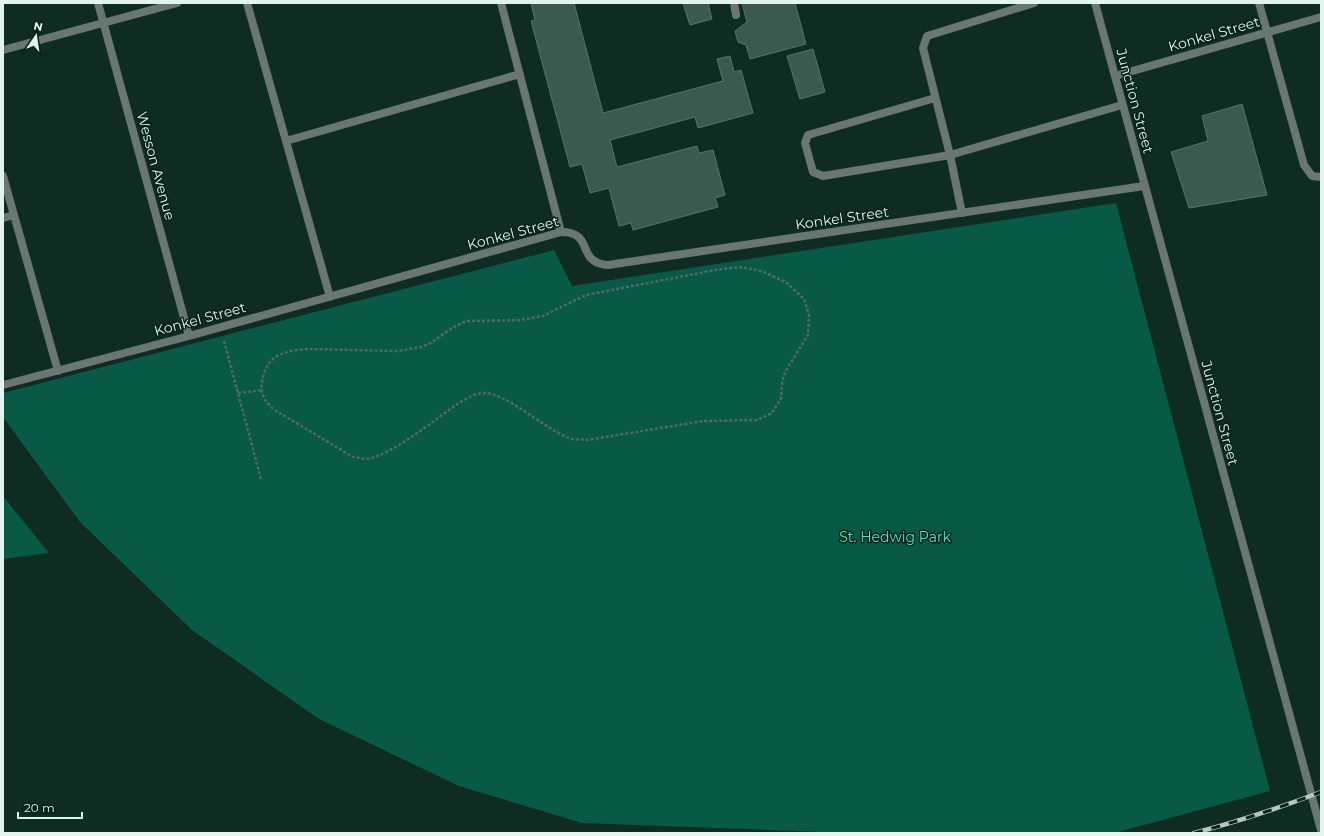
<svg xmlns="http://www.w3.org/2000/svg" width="1324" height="836" viewBox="0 0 1324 836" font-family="Montserrat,sans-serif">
  <rect width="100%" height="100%" fill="#0f2c23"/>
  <path fill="#085a46" d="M1116 203 1270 791 1114 833H851L582 823 459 786 319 719 192 630 80 522 3 417V393L554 250 572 286Z
    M3 496 49 553 3 559Z"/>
  <path fill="#3c594f" stroke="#567469" d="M531 3H574L603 113 723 81 717 59 730 56 734 72 741 70 753 113 698 128 695 117 610 140 617 167 697 146 699 153 713 150 725 195 715 198 718 207 633 230 631 223 619 226 609 188 590 193 582 164 570 167 531 21 535 20Z
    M683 3H708L712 19 690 25Z
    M742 3H795L806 44 750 59 746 45 738 42 735 31 747 22Z
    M813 49 825 92 800 99 787 56Z
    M1242 104 1267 195 1189 208 1171 152 1208 141 1202 116Z"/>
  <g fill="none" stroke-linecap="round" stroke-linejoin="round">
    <path stroke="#516a62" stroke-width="2.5" stroke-dasharray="3 2" stroke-linecap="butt" d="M739 267 762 271 787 283 804 299 809 315 808 335 785 372 782 383 781 398 772 413 757 420 703 421 587 440C581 439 574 440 569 438 544 429 505 391 482 393 473 394 466 399 459 403 438 417 389 458 365 459 362 459 357 457 353 457L273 409C271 406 267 403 265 400 258 388 263 368 273 359 282 351 297 350 309 349L398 351 421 347 431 343 452 328 466 321 521 320 543 316 586 295 715 270Z
      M224 341 261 479
      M238 393 262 390"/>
    <path stroke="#697671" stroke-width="8" d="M247 3 330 297
      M501 3 561 232
      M734 3 736 15
      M1259 3 1304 165 1312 176 1321 177
      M935 98 808 135 805 143 813 172 823 176 950 155 1122 105
      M286 141 520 74
      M3 176 58 371
      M962 213 950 155 923 48 927 36 1034 3
      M3 218 14 215"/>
    <path stroke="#697671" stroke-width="8" d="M98 3 189 336
      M3 50 177 3
      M1115 76 1321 17
      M3 385 189 336 561 232C591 232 579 255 598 263 601 264 605 265 608 265L1144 186"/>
    <path stroke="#697671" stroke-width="8" d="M1095 3 1321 830"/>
    <g stroke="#b5c8c2" stroke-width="4.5">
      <path id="rail" d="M1194 833C1237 822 1279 808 1321 792"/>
    </g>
    <use href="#rail" stroke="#052219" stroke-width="3" stroke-dasharray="9" stroke-linecap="butt"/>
  </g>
  <g text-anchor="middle" stroke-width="3" stroke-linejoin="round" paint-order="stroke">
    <g font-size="14" fill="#e3f3ed" stroke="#052219">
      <text transform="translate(1214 34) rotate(-16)" y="5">Konkel Street</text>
      <text transform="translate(1135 101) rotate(75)" y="5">Junction Street</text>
      <text transform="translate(156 166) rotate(75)" y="5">Wesson Avenue</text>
      <text transform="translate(842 218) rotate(-8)" y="5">Konkel Street</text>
      <text transform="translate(513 233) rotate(-15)" y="5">Konkel Street</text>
      <text transform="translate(200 319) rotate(-15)" y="5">Konkel Street</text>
      <text transform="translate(1220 413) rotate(75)" y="5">Junction Street</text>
    </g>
    <g font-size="14" fill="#5be4bc" stroke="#052219">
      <text x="895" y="542">St. Hedwig Park</text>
    </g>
  </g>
  <rect width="1324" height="836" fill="none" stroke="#e3f3ed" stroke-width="8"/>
  <g transform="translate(36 36) rotate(13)" stroke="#052219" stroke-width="3" paint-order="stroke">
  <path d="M0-3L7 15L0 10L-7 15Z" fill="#e3f3ed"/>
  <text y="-6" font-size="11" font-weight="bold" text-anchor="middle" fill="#e3f3ed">N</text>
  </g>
  <path d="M18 812v6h64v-6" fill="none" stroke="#e3f3ed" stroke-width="2"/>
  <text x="24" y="812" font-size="12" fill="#e3f3ed" stroke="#052219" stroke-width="3" paint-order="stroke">20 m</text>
</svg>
